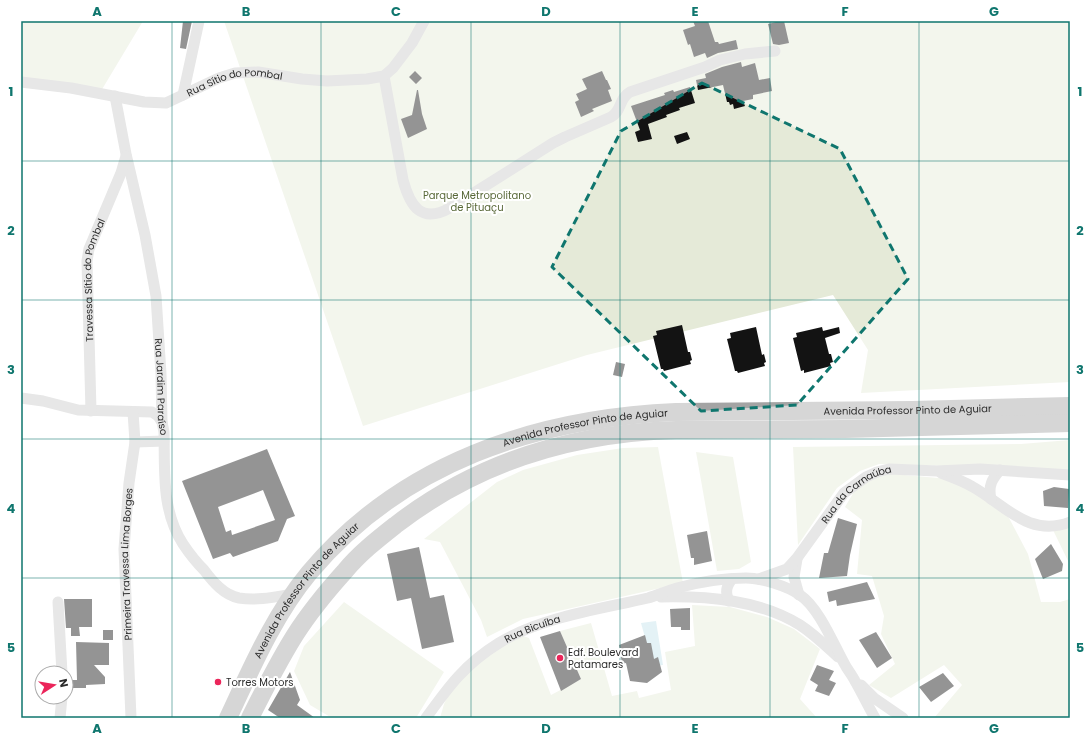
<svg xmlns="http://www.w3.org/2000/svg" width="1091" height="739" viewBox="0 0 1091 739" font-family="Poppins,sans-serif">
  <rect width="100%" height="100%" fill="#fff"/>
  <path fill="#e5ead8" d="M21 21H143L101 91 21 79Z
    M224 21H1070V382L861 393 868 350 833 295 587 355 363 426Z
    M1070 440V470L879 464 860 471 837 488 798 545 793 447 1021 444Z
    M658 447 683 583 523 619 487 637 481 620 440 542 424 539 497 482 523 470 577 455 623 448Z
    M696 452 733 457 751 562 739 569 717 571Z
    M882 473 972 481 1009 518 1028 554 1041 602H1060L1070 599V718H934L962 685 944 665 891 698 869 685 895 664 881 634 884 616 872 576 857 574 862 520 845 507 855 490Z
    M1070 523V565L1053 530Z
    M344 602 444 672 416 718H332L310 705 294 671 304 646Z
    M692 605 730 607 767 617 794 629 820 649 800 699 817 718H440L444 704 462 667 515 633 529 638 551 695 581 679 560 631 591 623 612 696 637 691 639 698 671 690 665 652 695 646Z"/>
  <path fill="#c3e3eb" d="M656 621 663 665 653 666 641 623Z"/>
  <path fill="#131313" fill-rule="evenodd" d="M183 21H192L186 49 180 48Z
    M693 21H708L715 42H718L719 44 736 40 738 49 718 53 707 58 705 53 694 57 690 44 688 45 683 30 695 26Z
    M780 21H784L789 43 779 45 773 44 768 24Z
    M741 62 742 67 755 63 759 80 770 78 772 91 753 95V99L743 101 745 106 734 109 733 104 730 105 729 102H727L723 85 698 90 696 80 706 78 705 74 722 67Z
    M415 71 422 78 416 84 409 77Z
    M602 71 606 80H607L611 89 608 90 612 101 592 109 594 111 581 117 575 102 579 100 576 94 587 89 582 79Z
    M690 87 695 103 679 108 680 110 666 115 667 117 648 124 652 139 638 142 635 132 640 130 631 106 665 95 664 93 673 90 674 92Z
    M417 90H418L422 114 427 129 408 138 401 119 412 115Z
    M687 132 690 139 677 144 674 136Z
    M682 325 688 352H690L692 360 690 361 691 364 664 371 663 369H661L653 336 657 335 656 331Z
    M756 327 762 355 764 354 766 362 764 363 765 366 738 373 737 371H735L727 339 731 338 730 333Z
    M822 327 823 331 839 327 840 333 825 338 829 354H831L833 362 830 363 831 366 804 373V370L801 371 793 338 797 337 796 333Z
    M616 362 625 364 622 377 613 375Z
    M267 449 295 516 287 519 278 541 233 557 230 553 213 559 182 481ZM263 490 275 520 232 535 231 530 226 532 218 507Z
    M1054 487 1069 489 1068 508 1044 506 1043 491Z
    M838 518 857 524 850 555 847 576 819 578 824 553H828Z
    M707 531 712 561 694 565V558H691L687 535Z
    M1051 544 1063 564 1062 571 1043 579 1035 559Z
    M419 547 430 598 444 595 454 642 422 649 411 598 397 601 387 554Z
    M867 582 875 599 837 606 836 600 829 602 827 592Z
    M64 599H92V627H79L80 636H71V628H66Z
    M690 608V630H681V627H671L670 609Z
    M103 630H113V640H103Z
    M560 631 581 679 561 691 540 637Z
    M876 632 892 658 877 668 859 640Z
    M645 635 647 643H651L654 659 658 657 662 672 647 683 630 681 626 663 622 664 619 645Z
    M76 642 109 643V665H94L105 677V684L86 685V688H72V680H77Z
    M817 665 834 671 829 680 836 683 829 696 815 691 818 685 810 680Z
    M290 672 300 700 297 705 315 718H280L268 710Z
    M943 673 954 686 931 702 919 687Z"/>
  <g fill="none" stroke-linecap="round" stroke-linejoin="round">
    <g stroke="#c9c9c9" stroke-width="11">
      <path d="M384 76 403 180C410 206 421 224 450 208L553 143 565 137 611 117C622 111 619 98 630 92L705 67 720 60 745 54 775 51"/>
      <path id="s1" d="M21 82 71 88 144 102 166 103 219 78 235 73 258 72 302 79 327 81 367 79 384 76 393 68 412 43 424 21"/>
      <path d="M183 95 199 21"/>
      <path id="s2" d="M115 96 126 154 145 235 156 296 161 374 162 422 164 432C165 470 161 510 183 544 189 553 196 562 204 570 213 582 224 595 239 598 257 601 275 597 293 594"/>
      <path d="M21 398 43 401 78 410 152 412 158 416 162 422"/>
      <path id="s3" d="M91 411 87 261 89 249 121 173 126 156"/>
      <path d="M135 442 164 441"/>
      <path d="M941 473C952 477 963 481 973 487 1005 505 1029 538 1070 522"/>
      <path d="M991 499C988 486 992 479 1000 470"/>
      <path d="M797 559 794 577 799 595"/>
      <path id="s4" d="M759 579 787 569 797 558 844 493 866 477 877 472 889 469 937 471 980 469 1070 475"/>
      <path d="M661 597C708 596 760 600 800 625 814 634 826 646 838 657"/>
      <path d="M729 601C725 592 726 587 732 579"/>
      <path d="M58 602 62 673"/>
      <path d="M861 685 874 698 903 718"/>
      <path d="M60 718 62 697"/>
      <path id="s5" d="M131 718 124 549 129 483 135 442 133 412"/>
      <path id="s6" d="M426 718C449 686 465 664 499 643 541 617 601 609 648 598 658 595 667 591 677 588 699 582 723 578 746 578 761 578 787 586 800 595 819 608 833 643 844 663 847 669 852 675 855 681 862 693 868 706 875 718"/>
    </g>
    <g stroke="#a4a4a4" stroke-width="18">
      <path id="s7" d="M228 718C251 669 274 615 309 573 401 463 536 418 676 412L912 410 1070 406"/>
      <path d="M250 718C264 690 278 662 295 635 309 613 327 591 345 571 360 553 378 539 397 524 479 461 573 433 676 430L845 429 1070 423"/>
    </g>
  </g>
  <path d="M0 0H1091V739H0ZM702 83 840 149 908 279 797 405 701 411 552 267 621 131Z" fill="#fff" fill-opacity=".55" fill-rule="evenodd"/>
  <path fill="none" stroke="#0f766e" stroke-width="3" stroke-dasharray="8 5" stroke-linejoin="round" d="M702 83 840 149 908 279 797 405 701 411 552 267 621 131Z"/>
  <path fill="none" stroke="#0f766e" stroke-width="1" stroke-opacity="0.55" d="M172 21V718M321 21V718M471 21V718M620 21V718M770 21V718M919 21V718M21 161H1070M21 300H1070M21 439H1070M21 578H1070"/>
  <g fill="#eb255a" stroke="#fff" stroke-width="1.5">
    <circle cx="560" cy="658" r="4"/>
    <circle cx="218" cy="682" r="4"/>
  </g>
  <g text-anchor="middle" stroke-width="4" stroke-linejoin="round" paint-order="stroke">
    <g font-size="10" fill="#2c2c2c" stroke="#fff">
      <text dy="4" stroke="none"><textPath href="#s1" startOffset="220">Rua Sítio do Pombal</textPath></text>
      <text dy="4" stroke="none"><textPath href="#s3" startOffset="132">Travessa Sítio do Pombal</textPath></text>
      <text dy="4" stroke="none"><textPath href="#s2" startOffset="295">Rua Jardim Paraíso</textPath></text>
      <text dy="4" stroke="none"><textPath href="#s7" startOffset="811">Avenida Professor Pinto de Aguiar</textPath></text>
      <text dy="4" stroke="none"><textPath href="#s7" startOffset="487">Avenida Professor Pinto de Aguiar</textPath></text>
      <text dy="4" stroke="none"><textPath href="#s4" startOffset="134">Rua da Carnaúba</textPath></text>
      <text dy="4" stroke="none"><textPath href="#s5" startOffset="154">Primeira Travessa Lima Borges</textPath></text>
      <text dy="4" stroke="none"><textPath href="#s7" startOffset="151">Avenida Professor Pinto de Aguiar</textPath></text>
      <text dy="4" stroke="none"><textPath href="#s6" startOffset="142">Rua Bicuíba</textPath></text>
    </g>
    <g font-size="10" fill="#586838" stroke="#fff">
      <text x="477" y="199">Parque Metropolitano<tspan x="477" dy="12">de Pituaçu</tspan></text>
    </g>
    <g font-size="10" fill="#2c2c2c" stroke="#fff" text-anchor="start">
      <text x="568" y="656">Edf. Boulevard<tspan x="568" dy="12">Patamares</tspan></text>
      <text x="226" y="686">Torres Motors</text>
    </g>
  </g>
  <rect width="1091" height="739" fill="none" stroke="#ffffff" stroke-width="44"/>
  <g transform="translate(54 685) rotate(78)"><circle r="19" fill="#ffffff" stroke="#ababab"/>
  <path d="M0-3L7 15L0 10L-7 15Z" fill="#eb255a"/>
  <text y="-6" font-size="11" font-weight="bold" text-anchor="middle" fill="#2c2c2c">N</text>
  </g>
  <rect x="22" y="22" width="1047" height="695" fill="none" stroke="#0f766e" stroke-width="1.5"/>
  <g font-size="13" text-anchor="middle" font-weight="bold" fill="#0f766e">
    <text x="97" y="16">A</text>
    <text x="246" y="16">B</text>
    <text x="396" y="16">C</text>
    <text x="546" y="16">D</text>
    <text x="695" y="16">E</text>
    <text x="845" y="16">F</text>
    <text x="994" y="16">G</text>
    <text x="11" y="96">1</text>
    <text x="1080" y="96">1</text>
    <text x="11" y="235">2</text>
    <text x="1080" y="235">2</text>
    <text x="11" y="374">3</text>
    <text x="1080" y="374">3</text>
    <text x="11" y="513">4</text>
    <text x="1080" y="513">4</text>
    <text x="11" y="652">5</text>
    <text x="1080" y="652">5</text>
    <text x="97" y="733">A</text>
    <text x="246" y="733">B</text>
    <text x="396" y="733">C</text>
    <text x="546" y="733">D</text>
    <text x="695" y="733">E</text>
    <text x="845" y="733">F</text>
    <text x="994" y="733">G</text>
  </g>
</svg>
